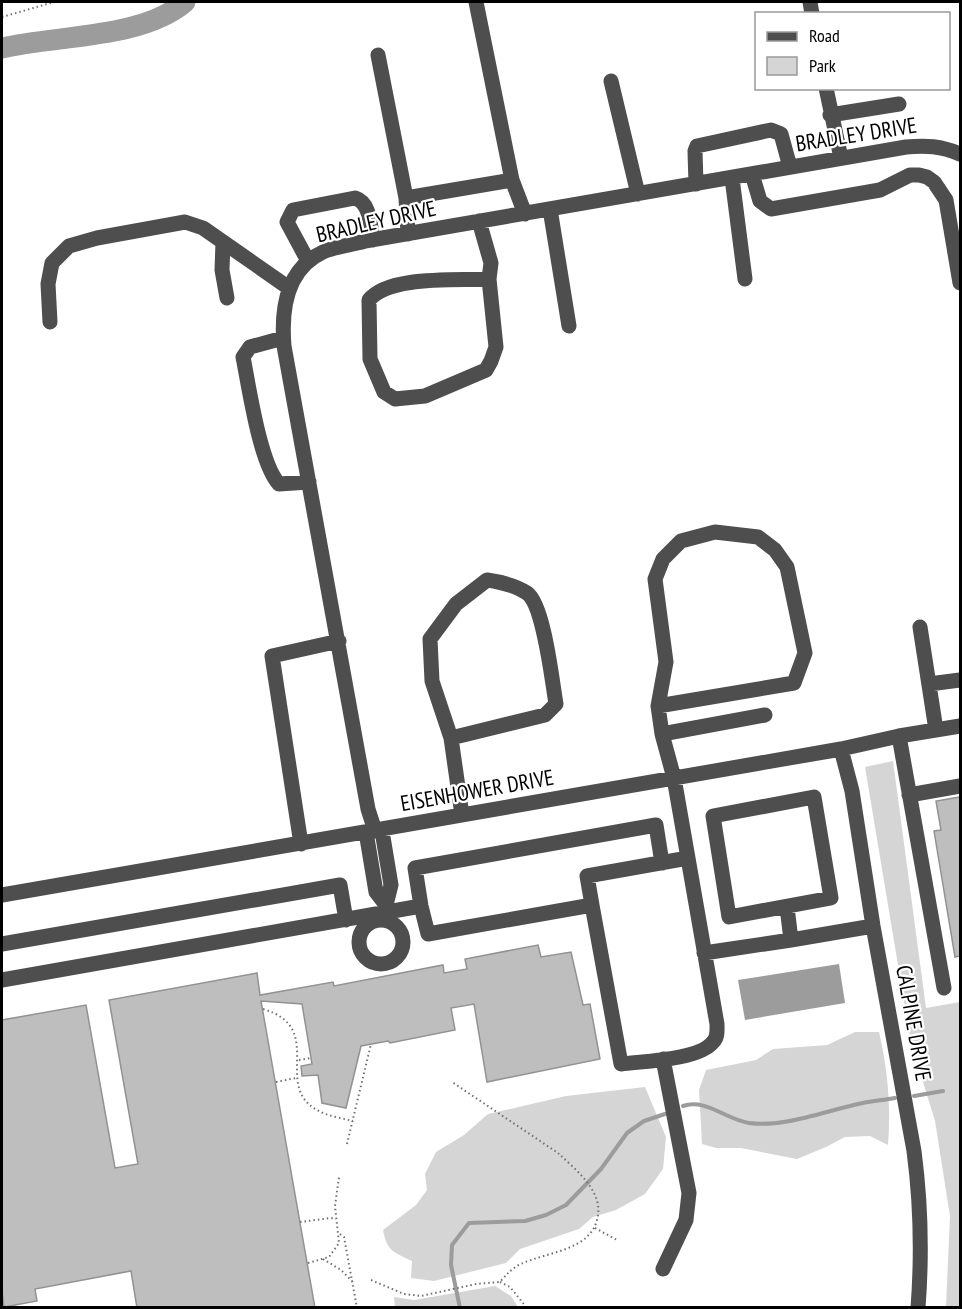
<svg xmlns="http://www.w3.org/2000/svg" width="962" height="1309" viewBox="0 0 962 1309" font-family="'PT Sans Narrow',sans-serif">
  <rect width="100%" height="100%" fill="#fff"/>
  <path fill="#d5d5d5" d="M893 761 926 1008 960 1002V1307H946L950 1216 935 1121 911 1043 865 767Z
    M855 1032H879C888 1070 891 1107 888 1145L870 1136 845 1137 826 1147 797 1159 741 1148H716L702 1144 699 1090 706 1070 756 1060 773 1049 827 1045Z
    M645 1087 666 1137 663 1169 645 1194 616 1210 593 1217 579 1229 520 1249 506 1263 434 1281 411 1278 412 1261C393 1252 387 1251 383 1230L416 1205 427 1190 425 1174 436 1152 464 1135 488 1114 566 1096Z
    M495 1286 511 1296 518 1307H395L394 1297 414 1300Z"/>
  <path fill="#9c9c9c" d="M839 964 845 1003 745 1020 738 980Z"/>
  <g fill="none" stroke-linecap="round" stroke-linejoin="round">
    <path stroke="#9c9c9c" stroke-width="4" d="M914 1096 943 1091
      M683 1106C705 1098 727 1120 749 1123 785 1128 827 1110 863 1103 873 1101 884 1100 895 1098
      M460 1308 451 1265 452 1245 469 1223 525 1221 546 1215 566 1205 601 1169 627 1133 644 1121 665 1114"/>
    <path stroke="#9c9c9c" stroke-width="21" d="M2 48C56 35 142 39 185 2"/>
  </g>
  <path fill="#bebebe" stroke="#929292" stroke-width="1.5" d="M960 797V956L955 957 934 831 941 830 936 801Z
    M538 945 541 957 571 952 583 1005 590 1004 600 1059 487 1082 474 1004 451 1008 455 1030 390 1043 388 1041 361 1046 346 1108 322 1103 318 1075 302 1076 301 1066 312 1064 302 1004 261 1001 315 1308H137L131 1271 35 1289 37 1301 4 1307 2 1292V1020L86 1005 115 1168 138 1164 109 1000 257 973 260 995 333 982 334 986 443 965 444 973 467 969 465 959Z"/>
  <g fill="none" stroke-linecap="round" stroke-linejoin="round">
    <path stroke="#707070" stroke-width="2" stroke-dasharray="1.5 3" stroke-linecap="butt" d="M2 17 54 2
      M263 1009C327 1028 272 1085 317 1110 327 1116 341 1118 353 1121
      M299 1060 311 1058
      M276 1082 296 1078
      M347 1144 371 1044
      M300 1222 331 1218 336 1219
      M595 1228 617 1240
      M340 1234 344 1237 357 1308
      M323 1259 341 1270 352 1281
      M308 1263 329 1257 339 1243 335 1206 339 1177
      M371 1280 404 1294 421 1296 476 1284 500 1282C507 1274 512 1268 521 1264 546 1252 589 1251 597 1220 605 1192 576 1170 558 1153L452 1082
      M500 1282 510 1287 527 1308"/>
    <path stroke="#4e4e4e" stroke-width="15" d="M476 2 512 180
      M810 2 812 14
      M378 55 406 198
      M611 81 638 194
      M826 88 841 158
      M830 115 899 104
      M752 174 760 201 771 209 880 190 910 175H919L927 177 934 182 946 200 960 283
      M732 178 745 279
      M696 184 695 151 697 146 771 130 781 134 790 167
      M550 209 569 326
      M479 221 491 263 489 279 496 347 491 361 486 370 425 396 395 399 384 392 370 359 369 300C389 275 458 281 489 279
      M408 234 406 198 512 180 525 214
      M223 242 222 270 227 298
      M308 261 287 222 293 210 355 198C371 203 370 226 373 240
      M50 322 48 284 52 263 69 246 97 238 185 222 203 228 289 288
      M283 338 250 347 243 357C249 387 260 464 279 484L309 482
      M920 627 936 730
      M929 684 960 680
      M658 706 794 683 805 653 787 567 775 550 758 537 715 532 681 541 663 559 655 579 666 662 658 706 662 734 674 778 717 1024C717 1031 718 1037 713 1042 699 1060 644 1061 621 1064L592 905 428 934 421 906 415 868 656 825 662 863
      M662 734 765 715
      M899 736 944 988
      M451 738 432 681 430 639 456 604 487 580C501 582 515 585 527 593 544 605 552 681 556 704L545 715 451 738 462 815
      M841 749 852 791 873 926 914 1151C921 1204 922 1255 918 1308
      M909 795 960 786
      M814 797 831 898 729 917 713 816Z
      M375 831 368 809 284 346C281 310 286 269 323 252 336 246 352 245 365 241L906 147C926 145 941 146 960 154
      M382 831 391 885 386 905
      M366 832 376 892 386 905 389 921
      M301 844 272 656 339 641
      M2 895 841 749 899 736 960 726
      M592 905 587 876 688 858
      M787 907 791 940
      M359 942a22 22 0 1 1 44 0a22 22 0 1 1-44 0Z
      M2 944 340 885 346 920
      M704 953 791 940 873 926
      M2 980 421 906
      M663 1269 686 1220 689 1193 663 1059"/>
  </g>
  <g text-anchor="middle" stroke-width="4.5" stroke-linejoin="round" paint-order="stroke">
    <g font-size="22" fill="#000" stroke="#fff">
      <text transform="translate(856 134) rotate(-9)" y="8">BRADLEY DRIVE</text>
      <text transform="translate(376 221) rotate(-13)" y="8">BRADLEY DRIVE</text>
      <text transform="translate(477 790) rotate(-10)" y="8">EISENHOWER DRIVE</text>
      <text transform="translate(914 1023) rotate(80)" y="8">CALPINE DRIVE</text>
    </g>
  </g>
  <rect width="962" height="1309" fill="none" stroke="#000000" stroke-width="6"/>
  <rect x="755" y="12" width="195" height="78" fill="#ffffff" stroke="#999999" stroke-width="1.5"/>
  <rect x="767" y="32" width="30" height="9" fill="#4e4e4e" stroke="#999999" stroke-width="1.5"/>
  <text x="809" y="42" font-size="18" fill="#000000">Road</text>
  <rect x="767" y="57" width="30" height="18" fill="#d5d5d5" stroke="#999999" stroke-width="1.5"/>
  <text x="809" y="72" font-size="18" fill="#000000">Park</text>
</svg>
